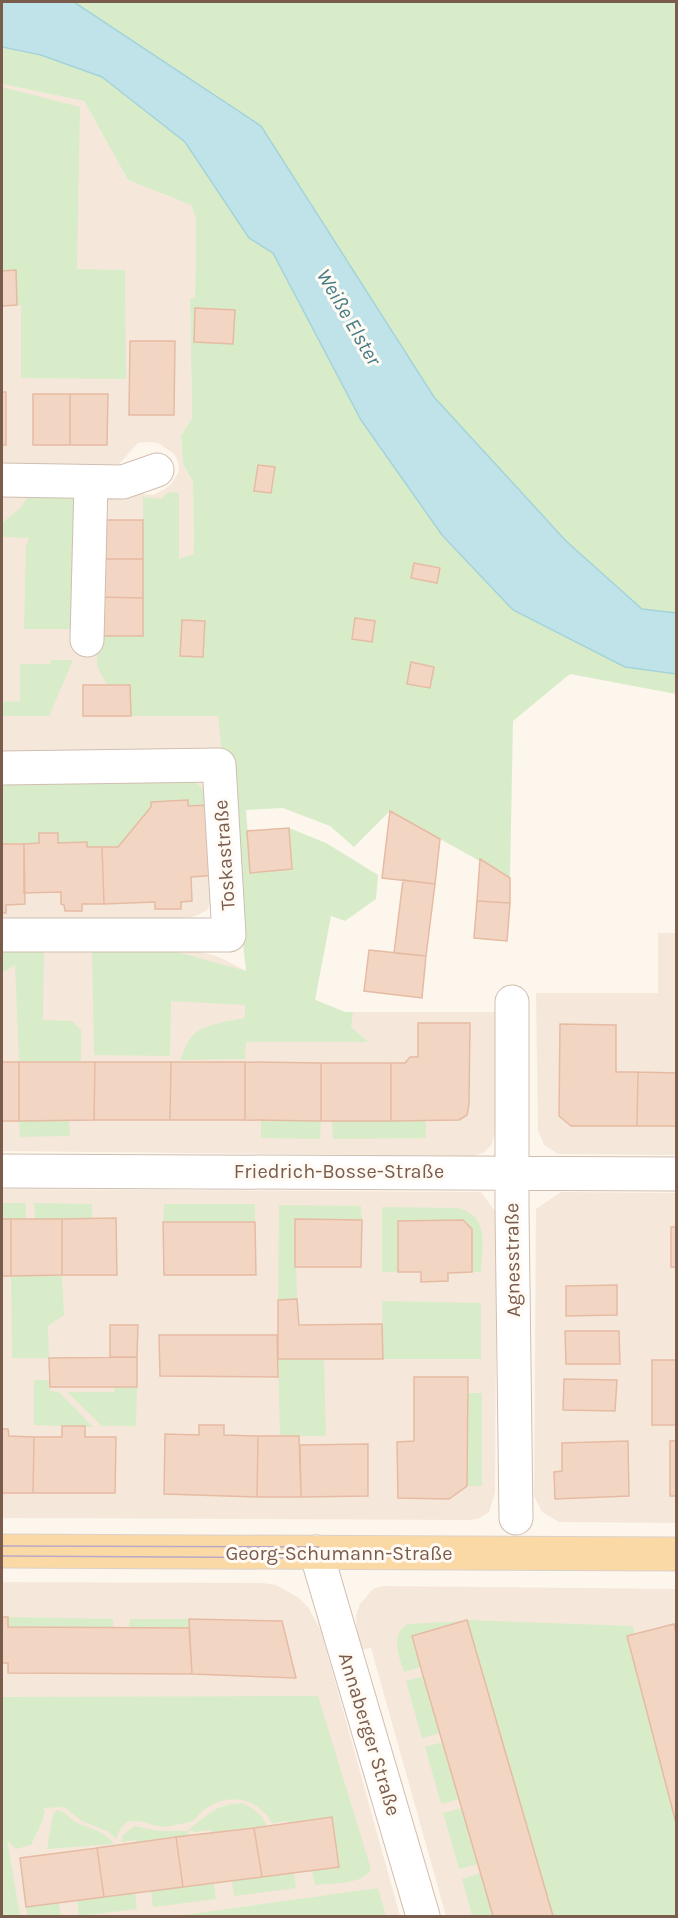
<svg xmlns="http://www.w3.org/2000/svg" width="678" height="1918" viewBox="0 0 678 1918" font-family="Karla,sans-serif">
  <rect width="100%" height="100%" fill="#fdf6ec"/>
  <path fill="#f5e8da" d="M2 84 84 101 128 180 191 205 196 219 195 298 190 299 192 418 181 436 183 464 193 482 194 554 231 651 236 883 212 899 207 910 198 915 181 920 2 924V489L134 490 144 494 153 495 165 489 172 483 179 471 178 461 174 454 158 443 148 442 138 443 118 465 106 469H2Z
    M658 933H676V1155L558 1154 544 1145 538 1131 536 993H658Z
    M176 945 219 957 246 971 345 1012H498L495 1133 492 1144 485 1152 475 1156 2 1151V946Z
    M2 1189 481 1192 497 1214 495 1493 489 1512 480 1518 471 1520 2 1518Z
    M561 1192 676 1193V1523L559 1522 542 1512 534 1496 536 1209Z
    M2 1582 263 1583 276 1585 299 1598 308 1607 321 1631 400 1916H2Z
    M383 1586 676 1589V1916H446L371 1648 360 1650 357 1634 356 1615 360 1604 373 1589Z"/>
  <path fill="#d8ecc9" d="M74 2H676V613L642 609 566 541 434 397 261 126Z
    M2 47 41 55 102 77 185 142 249 238 273 253 361 419 625 667 676 674V694L570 674 513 721 510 878 390 811 354 847 330 826 283 808 246 810 251 873 292 869 289 828 326 843 378 875 376 899 345 921 331 916 315 1000 345 1012H353L351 1027 368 1042H246L245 1059 180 1060C184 1051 187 1041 194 1034 204 1025 232 1020 245 1018V1005L171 1001 170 1056 94 1055 92 951 170 950 246 971 218 716H131L130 685H107L97 666 98 636H143V497L161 499 169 492 179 493V559L194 554 193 482 183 464 181 436 192 418 190 298H195L196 219 191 205 128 180 84 101 2 84Z
    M2 87 80 107 77 269 125 270 126 379 21 378V305L2 306Z
    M32 492H83L81 629H24L26 546 29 538 2 537V523L19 509Z
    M51 660H73L49 716H2V702L20 701V664H50Z
    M183 777C199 781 205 789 209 805L188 806 187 800 151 802V807L118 847H87V842L58 843V833L39 843 2 844V785Z
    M2 951H44L43 1020 72 1021 81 1030V1062H19L15 965 2 973Z
    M19 1121H69L70 1136 20 1137Z
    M261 1121H321L320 1139 261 1138Z
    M332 1121H426V1138L333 1139Z
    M2 1203H26V1219H2Z
    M34 1203 92 1204V1219H35Z
    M164 1204H255V1222H163Z
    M279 1205 361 1206 362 1220H295L297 1299 278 1300Z
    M382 1207 458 1208C490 1216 482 1246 481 1272H472V1229L462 1220 398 1221V1272H382Z
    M62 1275 64 1315 48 1326 49 1358H12L11 1276Z
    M382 1301 481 1303V1359H383Z
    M278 1359H324L326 1436H280Z
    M34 1380H50V1391L59 1392 93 1427 34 1425Z
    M114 1386 137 1387 136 1426H102L67 1392H114Z
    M467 1393H482V1486H467Z
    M8 1617 113 1619V1628L8 1627Z
    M130 1619H189V1628H129Z
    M467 1620 633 1626 635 1634 627 1636 676 1823V1916H553Z
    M463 1621 421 1667 404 1672C399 1656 389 1635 408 1624Z
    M424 1676 440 1733 422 1738 406 1681Z
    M318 1696 365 1849 371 1870C362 1885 331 1883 315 1885L312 1871 339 1867 332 1818 288 1824 287 1821 272 1823C258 1797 227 1792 204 1810 200 1812 197 1817 194 1820 189 1823 177 1824 171 1826 149 1831 127 1804 116 1839L109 1832 82 1821 64 1807 43 1808 45 1811 42 1822 31 1845 16 1849 7 1840 20 1916H2V1697Z
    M443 1742 459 1799 441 1804 425 1747Z
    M243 1803C254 1809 262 1814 267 1826L211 1833V1830L195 1832 190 1830 188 1832 190 1836 136 1842 135 1840 121 1842 123 1835 134 1826 160 1831H187C209 1815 212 1805 243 1803Z
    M462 1808 478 1864 459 1869 443 1813Z
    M57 1810C67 1811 69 1819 77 1823 91 1829 105 1831 114 1844L47 1849 53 1815Z
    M294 1873 296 1888 234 1896 232 1881Z
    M481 1873 493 1916H472L462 1879Z
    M214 1883 216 1899 153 1907 151 1891Z
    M378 1888 386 1916H177Z
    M135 1893 137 1909 79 1916 77 1901Z
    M59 1903 61 1916H27L26 1907Z"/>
  <path fill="#bfe3e8" stroke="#a5d3da" stroke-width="1.5" d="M2 2H74L261 126 434 397 566 541 642 609 676 613V674L625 667 513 610 442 535 361 420 273 253 249 238 185 142 102 77 41 55 2 47Z"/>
  <path fill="#f3d5c3" stroke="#e6bba3" stroke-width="1.5" d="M16 270 17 305 2 306V271Z
    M195 308 235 310 233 344 194 342Z
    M130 341H175L174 415H129Z
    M2 392H6V445H2Z
    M33 394H70V445H33Z
    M70 394H108L107 445H70Z
    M258 465 275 467 271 493 254 491Z
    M98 520H143V559H98Z
    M98 559H143V598L98 597Z
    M414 563 440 568 437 583 411 578Z
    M98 597 143 598V636H98Z
    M355 618 375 621 372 642 352 639Z
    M182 620 205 621 203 657 180 656Z
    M411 662 434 667 430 688 407 684Z
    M83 685H130L131 716H83Z
    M188 800V806L209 805 217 875 191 877 192 901 181 902V909H155V902L104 904 102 847H118L151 807V802Z
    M390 811 440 839 435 884 382 878Z
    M289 828 292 869 250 873 247 831Z
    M39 833H58V843L87 842V847H102L104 904H82V911H65L64 905 61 904V892L24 893V844L39 843Z
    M2 844H24L25 904 6 905V913H2Z
    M480 859 510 878V903L477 901Z
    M403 880 435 884 426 956 394 953Z
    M477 901 510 903 507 941 474 938Z
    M369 950 426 956 422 998 364 991Z
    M418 1023H470L469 1104 467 1115 459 1120 391 1121V1063H405L410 1057H418Z
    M560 1024 616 1025V1072H638L637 1126H571L559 1116Z
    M2 1062H19V1121H2Z
    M19 1062H95L94 1120 19 1121Z
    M95 1062H171L170 1120H94Z
    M171 1062H245V1120H170Z
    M245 1062 321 1063V1121L245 1120Z
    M321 1063H391V1121H321Z
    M638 1072 676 1073V1126H637Z
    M116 1218 117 1275H62V1219Z
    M2 1219H11V1276H2Z
    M11 1219H62V1275L11 1276Z
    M295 1219 362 1220 361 1267H295Z
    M463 1220 472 1229V1272L448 1273V1281L421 1282V1272H398V1221Z
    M163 1222H255L256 1275H164Z
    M671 1227H676V1267H671Z
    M617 1285V1315L566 1316V1286Z
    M297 1299 299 1325 382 1324 383 1359H278V1300Z
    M110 1325H138L137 1357H110Z
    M565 1331H619L620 1364H566Z
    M159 1335H277L278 1377 160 1376Z
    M137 1357V1387H50L49 1358Z
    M652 1360H676V1425H652Z
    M414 1377H468L467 1486 449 1499 398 1498 397 1442 414 1441Z
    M564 1379 617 1380 615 1411 563 1410Z
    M199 1425H224V1435L258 1436 257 1497 164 1494 165 1434 199 1435Z
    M62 1426H85V1437H116L115 1493H33L34 1437H62Z
    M2 1429H8L9 1436 34 1437 33 1493H2Z
    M258 1436H299L301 1497H257Z
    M628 1441 629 1496 555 1499 554 1472 562 1471V1443Z
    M670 1441H676V1496H670Z
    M368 1444V1496L301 1497 300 1445Z
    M2 1617H8V1627L189 1628 192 1674 8 1673V1663H2Z
    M189 1619 282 1621 296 1678 192 1674Z
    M467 1620 553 1916H493L422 1672 412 1636Z
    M674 1624 676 1633V1823L627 1636Z
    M332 1817 339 1867 262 1877 254 1828Z
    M254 1828 262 1877 183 1887 176 1837Z
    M176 1837 183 1887 104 1897 97 1848Z
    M97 1848 104 1897 26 1907 20 1858Z"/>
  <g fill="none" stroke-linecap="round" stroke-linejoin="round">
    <g stroke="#d1beb0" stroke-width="35">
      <path id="minor" d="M2 480 123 482 157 470
        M87 640 91 482
        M2 768 219 765 229 935H2
        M512 1002V1209L516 1518
        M2 1171 676 1174
        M316 1552 423 1916"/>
    </g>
    <g stroke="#dad1cd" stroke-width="35">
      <path id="major" d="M2 1551 676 1554"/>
    </g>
    <use href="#minor" stroke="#fff" stroke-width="33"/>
    <use href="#major" stroke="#fbd9a5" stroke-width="33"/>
    <path stroke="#b9a8c9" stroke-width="1.5" d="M2 1546 319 1547
      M2 1556 322 1558"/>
  </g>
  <g text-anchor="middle" stroke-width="6" stroke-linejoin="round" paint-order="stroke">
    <g font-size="20" fill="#7a5c4d" stroke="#fffaf3">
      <text transform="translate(224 855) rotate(-94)" y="7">Toskastraße</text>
      <text x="339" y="1178">Friedrich-Bosse-Straße</text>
      <text transform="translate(512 1260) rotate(-91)" y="7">Agnesstraße</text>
      <text x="339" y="1560">Georg-Schumann-Straße</text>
      <text transform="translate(370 1734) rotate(73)" y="7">Annaberger Straße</text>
    </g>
    <g font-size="21" font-style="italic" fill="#437c86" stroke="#fffaf3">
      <text transform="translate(349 317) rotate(60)" y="7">Weiße Elster</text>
    </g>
  </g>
  <rect width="678" height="1918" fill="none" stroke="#7a5c4d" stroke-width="6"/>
</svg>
